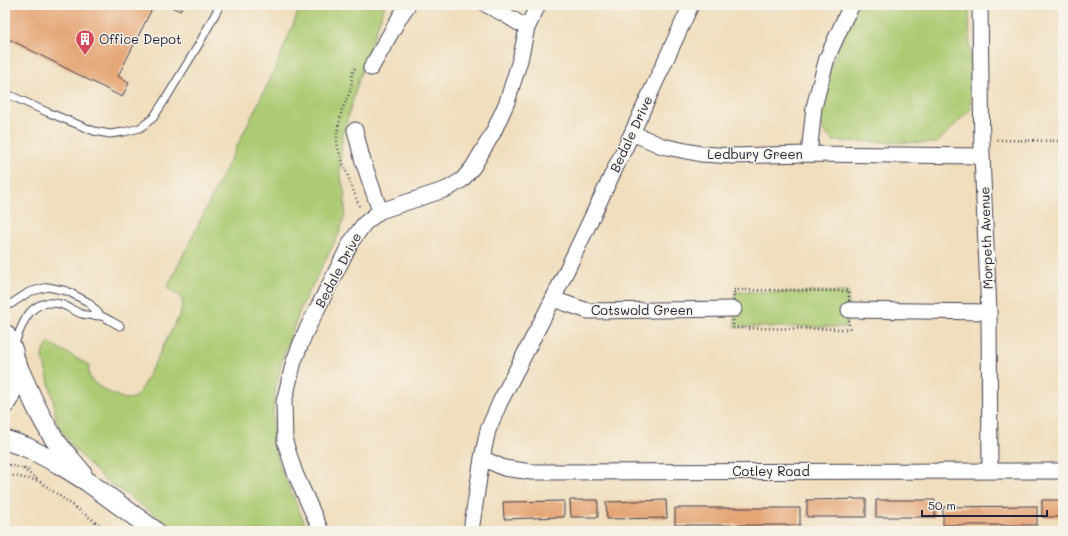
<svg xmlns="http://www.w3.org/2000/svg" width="1068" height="536" viewBox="0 0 1068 536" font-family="Mali,sans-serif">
  <rect width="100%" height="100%" fill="#f7f3e8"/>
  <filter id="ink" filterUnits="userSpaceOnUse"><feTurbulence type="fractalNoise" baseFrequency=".025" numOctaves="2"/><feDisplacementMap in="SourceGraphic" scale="8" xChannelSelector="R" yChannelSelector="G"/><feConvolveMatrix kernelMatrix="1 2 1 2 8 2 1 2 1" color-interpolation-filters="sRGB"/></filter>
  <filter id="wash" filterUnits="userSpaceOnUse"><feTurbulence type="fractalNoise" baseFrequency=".012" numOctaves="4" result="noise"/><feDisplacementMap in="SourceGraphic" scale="16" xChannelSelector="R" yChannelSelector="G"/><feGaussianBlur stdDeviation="0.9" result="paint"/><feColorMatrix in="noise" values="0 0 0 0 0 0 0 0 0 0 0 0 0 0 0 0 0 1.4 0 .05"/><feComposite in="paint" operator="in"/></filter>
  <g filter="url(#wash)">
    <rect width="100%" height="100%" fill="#f0debd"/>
    <path fill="#adcb73" stroke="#687657" d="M301 5H385L360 75 352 104 342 136 340 172 345 196V215L339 234 301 307 282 361 276 387 273 410V431L275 450 280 466 308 531H178L104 479 75 450 57 423 53 399 42 354 49 343 89 365C89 369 88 374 90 378 95 386 119 399 128 399 133 399 135 397 139 393L179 316C186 298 182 297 167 288L275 69Z
      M858 5H969L971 109 937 143 834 141C829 137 824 134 822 127 819 119 820 111 822 103 827 68 843 37 858 5Z
      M735 292H848L847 327H735Z"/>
    <g id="blocks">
      <path fill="#e5a676" d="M5 5H154L118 76 129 83 122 97 5 37Z
        M167 5H183L180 11Z
        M866 499V517H807V500Z
        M570 500H598V517H571Z
        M666 500 667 518 607 519 606 502Z
        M876 500H935V517H876Z
        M1042 500H1063V517H1042Z
        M564 501V517L504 519 503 502Z
        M1037 506V525H943V507Z
        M675 508H800V525H675Z"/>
    </g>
  </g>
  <g filter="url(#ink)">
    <use href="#blocks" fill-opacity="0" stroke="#413e4e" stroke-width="1"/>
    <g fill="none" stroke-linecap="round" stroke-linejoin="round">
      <g stroke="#413e4e" stroke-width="9">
        <path id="service" d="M5 93 47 112 94 131 110 134 124 132 140 128 153 118 168 95 199 44 220 5
          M5 305 11 304 29 292 48 287 67 291 88 302 101 316
          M14 346C22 323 30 297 60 304 68 306 75 312 82 314 88 316 95 315 101 316 107 318 114 323 120 326"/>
      </g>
      <g stroke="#413e4e" stroke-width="17">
        <path id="minor" d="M487 5 504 14 527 28
          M980 5 982 156 989 312 990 471
          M371 68 401 15 408 5
          M355 130 362 158 380 211
          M632 133 662 146 701 154 733 156 809 154 982 156
          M809 154 814 107 827 58 845 18 852 5
          M553 299 588 311 734 309
          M849 310 989 312
          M482 458 504 468 532 472 1063 471
          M321 531 295 473 285 442 284 402 294 361 305 333 351 242 364 224 380 211 447 189 462 180 473 167 493 133 507 102 520 60 527 28 538 5
          M471 531 482 458 488 430 500 402 553 299 632 133 691 5"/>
      </g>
      <g stroke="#413e4e" stroke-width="21">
        <path id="tertiary" d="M5 334C8 340 11 345 13 351 18 368 15 390 5 404
          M15 360C27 387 38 414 55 440 63 451 73 462 82 473
          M5 440 26 447 59 464 88 482 155 531"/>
      </g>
      <path stroke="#413e4e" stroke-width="2.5" stroke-dasharray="1 3" stroke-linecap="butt" d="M355 68 352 74 351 89 342 110 337 133V142L339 152 360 208
        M997 140 1063 141
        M734 290 849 291V329L733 328Z
        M5 464 29 470
        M23 469 37 479
        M5 474 39 481 108 531"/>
      <use href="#service" stroke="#fff" stroke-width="7"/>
      <use href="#minor" stroke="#fff" stroke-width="15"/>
      <use href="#tertiary" stroke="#fff" stroke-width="19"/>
    </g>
  </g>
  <defs>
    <g id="building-pin" transform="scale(1)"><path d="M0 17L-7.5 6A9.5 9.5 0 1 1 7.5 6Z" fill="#d1495b" stroke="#f7f3e8"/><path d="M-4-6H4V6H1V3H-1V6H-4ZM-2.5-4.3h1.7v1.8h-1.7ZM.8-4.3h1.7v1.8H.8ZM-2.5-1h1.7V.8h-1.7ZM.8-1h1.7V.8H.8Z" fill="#fff"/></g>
  </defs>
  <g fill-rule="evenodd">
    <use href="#building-pin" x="85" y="39"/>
  </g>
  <g text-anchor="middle" stroke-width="3" stroke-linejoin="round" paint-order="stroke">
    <g font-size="13" fill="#22223b" stroke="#f7f3e8" text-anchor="start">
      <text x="99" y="44">Office Depot</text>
    </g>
    <g font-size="13" fill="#22223b" stroke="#f7f3e8">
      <text transform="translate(631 134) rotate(-65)" y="5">Bedale Drive</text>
      <text x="755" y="159">Ledbury Green</text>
      <text transform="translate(986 238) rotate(-92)" y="5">Morpeth Avenue</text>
      <text transform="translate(338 270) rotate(-62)" y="5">Bedale Drive</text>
      <text x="642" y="315">Cotswold Green</text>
      <text x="771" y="476">Cotley Road</text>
    </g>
  </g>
  <rect width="1068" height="536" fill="none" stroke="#f7f3e8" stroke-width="20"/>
  <path d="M922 510v6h125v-6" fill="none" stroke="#22223b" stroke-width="2"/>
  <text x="928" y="510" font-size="12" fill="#22223b" stroke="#f7f3e8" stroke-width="3" paint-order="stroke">50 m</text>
</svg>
